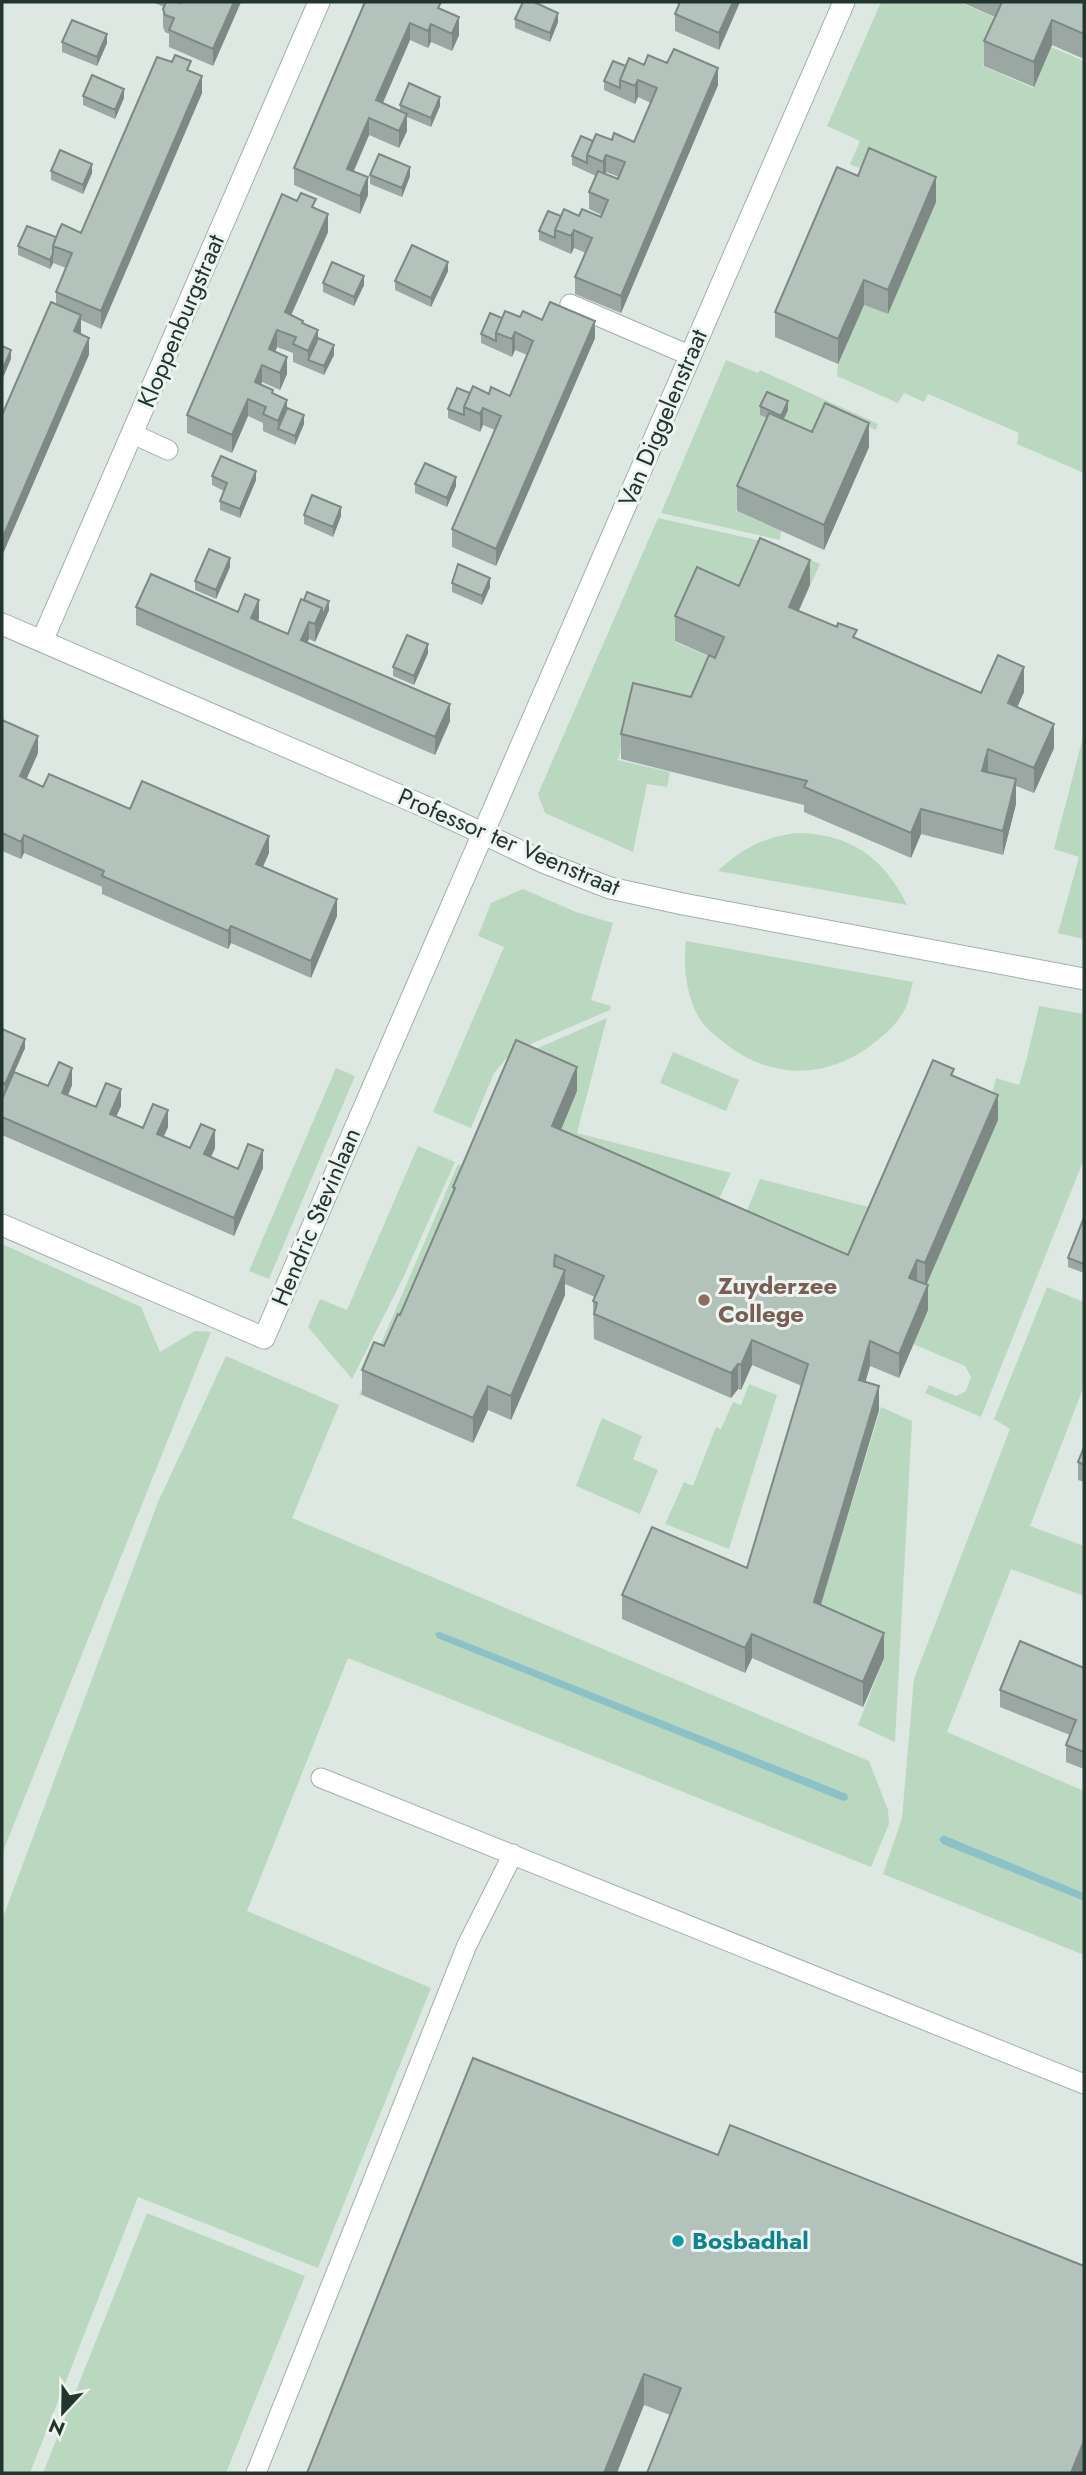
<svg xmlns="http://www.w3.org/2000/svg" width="1086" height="2475" viewBox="0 0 1086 2475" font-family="Jost,sans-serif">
  <rect width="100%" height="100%" fill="#dee8e3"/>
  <path fill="#bad7c0" d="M881 2H959L1003 21 983 66 1033 88 1051 47 1084 61V473L1017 444 1019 433 928 394 924 402 904 393 898 403 837 376 838 364 864 305 888 314 936 202 850 164 860 141 827 126Z
    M726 360 758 373 760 370 878 424 876 430 854 420 812 456 768 437 736 511 781 531 780 540 661 513Z
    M658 518 775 544 820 564 811 584 759 563 739 609 696 590 675 642 722 662 690 721 632 708 618 760 670 772 667 787 647 784 633 852 545 813 538 794Z
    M1084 733V939L1058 933 1079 857 1054 849Z
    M796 833C849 833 884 857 907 905L718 871C741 849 764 837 796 833Z
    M523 889 576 912 613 923 591 1000 611 1006 610 1010 512 1052 494 1073 471 1128 433 1112 504 947 478 936 491 903Z
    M686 941 913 982C911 990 909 1000 906 1007 899 1022 887 1033 874 1043 829 1079 772 1080 727 1045 716 1036 703 1027 697 1014 686 993 683 965 686 941Z
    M1039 1006 1084 1014V1159L981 1417 925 1393 929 1385 956 1396 966 1391 971 1377 965 1366 913 1344 928 1310 910 1303 924 1289 998 1120 987 1114 996 1078 1019 1085 1027 1058Z
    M607 1018 577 1133 731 1173 716 1206 553 1150 577 1091 474 1142 500 1075 515 1058Z
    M673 1052 739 1080 726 1111 660 1083Z
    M336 1068 355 1076 269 1279 249 1271Z
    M418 1146 455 1162 403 1278 352 1379 308 1327 320 1299 347 1310Z
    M458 1164 472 1169 399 1338 373 1367 361 1396 359 1395Z
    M760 1179 877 1209 851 1272 744 1218Z
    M2 1244 141 1307 160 1352 195 1331 211 1332 2 1854Z
    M1047 1287 1084 1302V1386L1030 1526 1084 1546V1596L1011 1569 947 1732 1084 1791V1893L943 1835 940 1839 942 1844 1084 1901V1955L883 1874 902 1818 914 1679 1010 1429 994 1419Z
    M226 1356 339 1405 292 1518 869 1761 888 1810 889 1824 871 1867 348 1658 247 1911 431 1988 318 2268 138 2197 30 2473H2V1920L158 1502Z
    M749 1384 777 1395 729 1549 665 1524 684 1482 693 1486 716 1427 721 1429 733 1402 741 1405Z
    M881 1407 912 1421 895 1742 858 1725 884 1658 814 1627Z
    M602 1418 642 1436 633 1459 658 1470 640 1514 576 1486Z
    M147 2213 305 2276 226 2473H43Z"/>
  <path fill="#8cc1c7" d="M440 1632 847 1794 848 1799 843 1801 437 1638 435 1633Z
    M943 1835 1084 1893V1901L942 1844 939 1839Z"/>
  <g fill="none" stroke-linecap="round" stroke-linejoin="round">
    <g stroke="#a2afa9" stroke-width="21">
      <path id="lane" d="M570 304 691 356
        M133 434 168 450
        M321 1778 1084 2084
        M256 2473 467 1945 513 1854"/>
    </g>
    <g stroke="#a2afa9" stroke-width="23">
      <path id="street" d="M2 624 433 810 543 862 610 888 683 904 1084 979
        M42 641 319 2
        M2 1225 264 1338 844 2"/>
    </g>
    <use href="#lane" stroke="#fff" stroke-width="19"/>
    <use href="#street" stroke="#fff" stroke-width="21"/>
  </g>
  <path fill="#9ba7a2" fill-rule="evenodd" d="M152 2H166L164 7Z
    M241 2 213 66 169 47V34L165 32 163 27V9L180 3Z
    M365 2 441 10 459 35 452 51 431 42 428 48 410 40 383 103 400 110V105L440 106 431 127 407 117V131L399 148 369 135 354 171 368 195 360 214 294 185V168Z
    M740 2 719 50 675 31V14Z
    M961 2H1084V59L1052 45 1034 87 984 66V41L995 17Z
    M515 19 558 22 550 42 515 28Z
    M62 42 107 43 97 66 62 52Z
    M644 65 718 85 621 313 575 294V277L586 253 574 248 571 254 539 240V231L561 216 601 217 602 215 589 209V192L596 176 572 165V156L593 141 634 142 651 103 638 97 635 104 604 90V81L626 66ZM606 172 619 177 618 179 605 174Z
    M191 71 202 93 101 329 81 320 80 334 89 355 56 304V292L66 268 53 263 50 269 18 255V246L81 233Z
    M83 96 124 98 115 119 83 105Z
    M51 171 92 173 83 194 51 180Z
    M370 175 410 176 402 197 370 184Z
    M858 176 936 202 888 314 864 305 838 364 775 337V312Z
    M316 209 328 232 291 315 303 324 334 355 324 375 293 362V353L277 347 275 352 287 374 280 390 262 382 261 385 273 394 304 424 295 445 263 431V423L248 416 232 453 187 433V415Z
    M448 271 431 307 395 290V281Z
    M323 283 364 285 354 306 323 292Z
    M520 317 542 320 595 338 496 566 452 547V529L495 430 483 425 480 432 448 418V409L470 393 489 394 510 396 527 355 515 350 512 357 481 343V334L502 318Z
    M760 406 788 410 783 419 812 432 869 447 824 550 737 511V486L767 418 760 415Z
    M212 476 256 480 240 518 220 510V501L224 491 212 485Z
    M415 484 456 486 447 507 415 493Z
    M304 515 341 516 333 537 304 524Z
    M230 567 216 599 195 590V581Z
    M452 583 490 587 482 605 452 592Z
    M810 585 799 611 857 639 981 693 1024 692 1017 707 1054 748 1034 793 1016 786V804L1003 855 921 834 911 858 804 812V805L621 759V734L691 697 709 656 675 641V616L739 586Z
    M136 607 238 612 259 618 258 621 288 634 329 610 315 642 309 639 307 643 450 721 435 755 136 625Z
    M428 653 414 685 393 676V667Z
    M2 720 38 753 26 779 43 787 130 809 269 853 263 867 337 916 311 978 231 943 228 949 102 894V887L24 853 21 859 2 851Z
    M2 1029 25 1048 14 1072 48 1086 72 1085 68 1095 96 1107 121 1106 116 1116 143 1128 168 1127 164 1136 190 1148H215L211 1157 238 1169 263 1168 234 1236 2 1135V1099L4 1093 2 1092Z
    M954 1075 998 1120 926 1284 928 1310 899 1378 870 1366 865 1382 879 1410 821 1605 884 1658 863 1707 752 1658 745 1673 622 1619V1595L747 1568 802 1386 752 1365 741 1390 738 1389 731 1398 594 1339 593 1301 595 1297 565 1284V1295L511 1420 488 1410 473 1443 362 1395V1370L384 1346 400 1315 453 1194V1187L577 1091 561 1130 848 1255Z
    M1084 1221V1273L1068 1267V1258Z
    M1084 1447V1482L1078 1480V1462Z
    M1084 1668V1769L1066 1762V1745L1070 1735 1000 1707V1690Z
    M718 2155 1084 2266 1083 2473H647L670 2415 644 2405 307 2473Z"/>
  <path fill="#7e8884" d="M234 2H241L213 66V49Z
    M733 2H740L719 50V33Z
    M558 13V22L550 42V33Z
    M459 17V35L452 51V34Z
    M1052 20V45L1034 87V62Z
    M410 23V40L376 118V100Z
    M431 24V42L428 48V31Z
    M107 34V43L97 66V57Z
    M718 68V85L621 313V296Z
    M202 76V93L101 329V311Z
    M638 80V97L635 104V86Z
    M124 89V98L115 119V110Z
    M440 97V106L431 127V118Z
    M407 114V131L399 148V131Z
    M369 118V135L347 186V169Z
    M606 155V172L603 179V162Z
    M92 164V173L83 194V185Z
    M410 167V176L402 197V188Z
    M368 177V195L360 214V196Z
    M936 177V202L888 314V290Z
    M328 214V232L285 329V312Z
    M574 230V248L571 254V236Z
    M53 254V263L50 269V260Z
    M448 262V271L431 307V298Z
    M364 276V285L354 306V297Z
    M864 280V305L838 364V339Z
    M81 315V333L74 349V331Z
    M595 321V338L496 566V549Z
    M277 330V347L269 367V349Z
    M318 330V347L308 360V369V351Z
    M515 332V350L512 357V339Z
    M89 338V355L2 556V539Z
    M334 345V355L324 375V366Z
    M11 350V359L2 380V371Z
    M287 357V374L280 390V373Z
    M262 365V382L255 400V382Z
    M248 399V416L232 453V435Z
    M287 400V418L278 429V421Z
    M788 401V410L781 425V416Z
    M483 408V425L480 432V414Z
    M304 415V424L295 445V436Z
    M869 423V447L824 550V525Z
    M256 471V480L240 518V509Z
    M456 477V486L447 507V498Z
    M341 507V516L333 537V527Z
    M230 558V567L216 599V590Z
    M810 560V585L789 631V607Z
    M490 578V587L482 605V596Z
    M259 600V618L251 636V618Z
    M329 601V610L315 642V624L322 608Z
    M309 622V639L301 657V640Z
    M428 644V653L414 685V676Z
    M1024 667V692L1008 728V703Z
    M450 704V721L435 755V737Z
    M1054 724V748L1034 793V768Z
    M38 736V753L20 794V776Z
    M988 749V774L982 771Z
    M1016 779V804L1003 855V831Z
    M921 809V834L911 858V833Z
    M24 835V853L21 859V842Z
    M269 836V853L256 881V864Z
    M337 899V916L311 978V961Z
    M231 926V943L228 949V931Z
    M25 1039V1048L5 1094V1084Z
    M577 1067V1091L552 1151V1126Z
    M72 1068V1085L62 1110V1093Z
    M121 1089V1106L110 1131V1114Z
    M998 1095V1120L925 1288V1263Z
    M168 1110V1127L157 1151V1134Z
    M215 1130V1148L204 1172V1154Z
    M263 1150V1168L234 1236V1218Z
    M917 1260V1285L909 1278Z
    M565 1270V1295L511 1420V1396Z
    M928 1285V1310L899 1378V1354Z
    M752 1340V1365L741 1390V1365Z
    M870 1341V1366L859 1405V1380Z
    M738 1364V1389L731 1398V1373Z
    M488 1386V1410L473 1443V1418Z
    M879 1386V1410L814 1627V1602Z
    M884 1633V1658L863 1707V1682Z
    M752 1634V1658L745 1673V1648Z
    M644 2374V2405L617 2473H604Z
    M1084 2441 1083 2473H1071Z"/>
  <path fill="#b4c2bc" stroke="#7e8884" stroke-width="2" d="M166 2H177L180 3 181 2H234L213 49 169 30 174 18 165 15 163 9Z
    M365 2H441L438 8 459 17 452 34 431 24 428 31 410 23 376 100 407 114 399 131 369 118 347 169 368 177 360 196 294 168Z
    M523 2H534L558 13 550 33 515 19Z
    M680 2H733L719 33 675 14Z
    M1002 2H1084V34L1052 20 1034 62 984 41Z
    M72 20 107 34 97 57 62 42Z
    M674 49 718 68 621 296 575 277 592 238 574 230 571 236 555 230 564 209 579 216 582 209 601 217 608 200 589 192 598 171 618 179 625 162 606 155 603 162 587 155 596 134 612 140 614 133 634 142 657 88 638 80 635 86 620 80 629 58 644 65 648 55 667 63Z
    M175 55 191 61 187 70 202 76 101 311 56 292 72 253 53 246 59 230 62 224 81 233 157 57 172 62Z
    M613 61 626 66 620 80V88L604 81Z
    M92 75 124 89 115 110 83 96Z
    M409 83 440 97 431 118 400 105Z
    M581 136 593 141 587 155V163L572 156Z
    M869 148 936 177 888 290 864 280 838 339 775 312 837 167 858 176Z
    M60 150 92 164 83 185 51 171Z
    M379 154 410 167 402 188 370 175Z
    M301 193 316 199 312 207 328 214 285 312 303 321 302 323 318 330 308 351 293 344 296 337 277 330 269 349 287 357 280 373 262 365 255 382 273 390 272 393 287 400 278 421 263 414 266 407 248 399 232 435 187 415 282 194 297 201Z
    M548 211 561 216 555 230V238L539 231Z
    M27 226 56 237 53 246V254L50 260 18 246Z
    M412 245 448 262 431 298 395 281Z
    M332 262 364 276 354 297 323 283Z
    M51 302 81 315 74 331 89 338 2 539V415Z
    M550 302 595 321 496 549 452 529 501 416 483 408 480 414 464 407 473 386 489 394 491 387 510 396 533 341 515 332 512 339 496 333 505 311 520 317 523 311 542 320Z
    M490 313 502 318 496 333V341L481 334Z
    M318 338 334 345 324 366 308 360Z
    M2 346 11 350 2 371Z
    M457 388 470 393 464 407V415L448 409Z
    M767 392 788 401 781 416 760 406Z
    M825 403 869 423 824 525 737 486 769 413 812 432Z
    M287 408 304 415 295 436 278 429Z
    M221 456 256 471 240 509 220 501 227 483 212 476Z
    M425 463 456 477 447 498 415 484Z
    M312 495 341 507 333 527 304 515Z
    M760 538 810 560 789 607 837 627 838 623 857 630 853 637 981 693 998 655 1024 667 1008 703 1054 724 1034 768 988 749 982 771 1016 779 1003 831 921 809 911 833 804 787 807 781 621 734 633 683 691 697 709 655 715 658 724 637 675 616 697 567 739 586Z
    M209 549 230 558 216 590 195 581Z
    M458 564 490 578 482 596 452 583Z
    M151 574 238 612 245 594 259 600 251 618 288 634 301 599 322 608 315 624 309 622 301 640 450 704 435 737 136 607Z
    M307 592 329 601 322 617V608L304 600Z
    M407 635 428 644 414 676 393 667Z
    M2 720 38 736 20 776 43 787 49 774 130 809 142 781 269 836 256 864 337 899 311 961 231 926 228 931 102 876 104 871 24 835 21 842 2 833Z
    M2 1029 25 1039 5 1084 2 1083Z
    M516 1040 577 1067 552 1126 848 1255 933 1060 954 1069 951 1075 998 1095 925 1263 917 1260 909 1278 928 1285 899 1354 870 1341 859 1380 879 1386 814 1602 884 1633 863 1682 752 1634 745 1648 622 1595 652 1527 747 1568 808 1364 752 1340 741 1365 738 1364 731 1373 594 1314 597 1303 593 1301 604 1276 555 1255 554 1266 565 1270 511 1396 488 1386 473 1418 362 1370 374 1342 384 1346 398 1314 400 1315 455 1188 453 1187Z
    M59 1062 72 1068 62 1093 96 1107 106 1083 121 1089 110 1114 143 1128 153 1104 168 1110 157 1134 190 1148 201 1124 215 1130 204 1154 238 1169 248 1144 263 1150 234 1218 2 1117V1099L14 1072 48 1086Z
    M1083 1220 1084 1221V1264L1068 1258Z
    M1084 1447V1465L1078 1462Z
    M1020 1641 1084 1668V1752L1066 1745 1076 1720 1000 1690Z
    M473 2058 718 2155 730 2125 1084 2266V2441L1071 2473H647L681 2388 644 2374 604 2473H307Z"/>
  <circle fill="#8d6e63" stroke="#eef5f1" stroke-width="2.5" cx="704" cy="1300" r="7"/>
  <circle fill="#0f9aa8" stroke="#eef5f1" stroke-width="2.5" cx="678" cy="2241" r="7"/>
  <g text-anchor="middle" stroke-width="6" stroke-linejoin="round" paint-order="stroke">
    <g font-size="24" fill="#22352f" stroke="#eef5f1">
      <text transform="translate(181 321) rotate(-67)" y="8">Kloppenburgstraat</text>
      <text transform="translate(663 418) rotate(-67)" y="8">Van Diggelenstraat</text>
      <text transform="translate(509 842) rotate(23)" y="8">Professor ter Veenstraat</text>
      <text transform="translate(316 1217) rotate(-67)" y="8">Hendric Stevinlaan</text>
    </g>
    <g font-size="24" font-weight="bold" fill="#785e54" stroke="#eef5f1" text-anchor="start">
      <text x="718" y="1294">Zuyderzee<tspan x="718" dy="28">College</tspan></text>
    </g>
    <g font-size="24" font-weight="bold" fill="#0d838f" stroke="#eef5f1" text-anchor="start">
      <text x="692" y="2249">Bosbadhal</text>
    </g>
  </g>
  <rect width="1086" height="2475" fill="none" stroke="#22352f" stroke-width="7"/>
  <g transform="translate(63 2412) rotate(202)" stroke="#eef5f1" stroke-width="5" paint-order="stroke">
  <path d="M0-5L12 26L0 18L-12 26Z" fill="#22352f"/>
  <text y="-10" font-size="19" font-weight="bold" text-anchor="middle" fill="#22352f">N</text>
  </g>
</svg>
